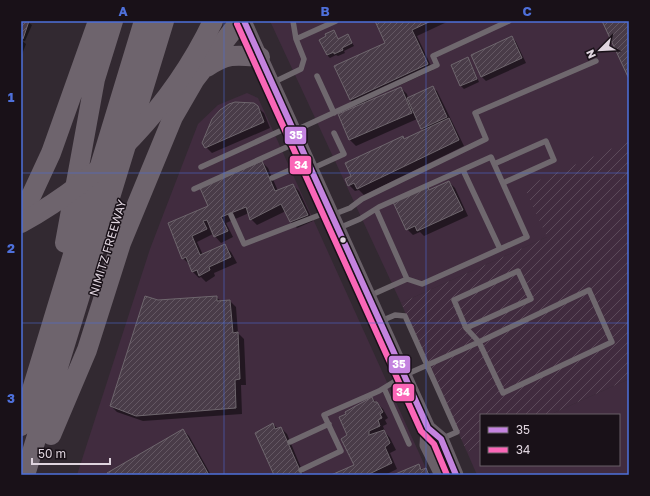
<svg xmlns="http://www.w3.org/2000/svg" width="650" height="496" viewBox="0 0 650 496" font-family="'Golos Text',sans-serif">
  <defs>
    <pattern id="industrial-furrows" width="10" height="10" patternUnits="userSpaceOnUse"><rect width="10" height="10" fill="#412c3f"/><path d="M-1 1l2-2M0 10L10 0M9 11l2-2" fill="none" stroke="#5c4a5a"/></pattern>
    <pattern id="building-hatch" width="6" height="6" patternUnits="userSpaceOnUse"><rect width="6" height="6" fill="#493c48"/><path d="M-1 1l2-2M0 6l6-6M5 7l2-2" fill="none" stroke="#635762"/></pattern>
  </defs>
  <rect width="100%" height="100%" fill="#322931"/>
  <path fill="#412c3f" d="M270 21H629V141L547 237 401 303Z
    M247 93 258 98 265 113 429 475H77L150 249 198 124 218 105Z
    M629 379V475H477L467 452 481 445V465H619V415H549Z"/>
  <path fill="url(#industrial-furrows)" d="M629 141V379L549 415H481V445L467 452 401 303 547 237 524 187Z"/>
  <path fill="#0007" fill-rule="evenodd" d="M21 21H26L32 25 25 41 21 40 26 44 21 57Z
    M376 21H449L417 36 433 70 368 100 369 102 401 88 407 94 408 98 432 87 437 91 464 146 364 195 359 190 355 191 349 185 352 177 403 137 405 139 424 131 417 119 356 146 350 140 339 115 358 107 350 100 386 43Z
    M334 32 339 40 348 36 354 46 344 51 345 53 338 56 336 55 330 58 327 55Z
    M512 37 516 42 526 63 486 81 481 76Z
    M467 58 470 61 479 82 464 89 461 86 452 65Z
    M257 107 264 113 270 128 212 153 206 147Z
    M262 162 268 168 278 191 293 185 299 191 313 221 297 228 291 222 286 211 257 225 251 219 249 213 226 223 233 237 221 243 213 234 197 242 203 255 225 246 231 252 237 263 214 273 215 276 206 282 201 277 199 278 193 272 190 265 183 258 169 223 209 206ZM209 227H211L213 234H212Z
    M449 182 455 188 468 216 424 236 420 232 413 235 407 229 428 188 430 190Z
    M216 297 221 301H230L236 307 238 333 244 339 246 385H241L242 414 143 421 117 412 111 406 157 301Z
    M372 398 383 409 388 418 385 420 387 424 383 426 385 432 390 438 396 450 390 453 397 469 385 475H334L356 466 348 435Z
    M273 424 278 429 281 428 287 434 304 475H275Z
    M183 430 189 436 211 475H109Z
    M418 465 423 470 426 469 432 475H396Z"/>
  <path fill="url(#building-hatch)" stroke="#6e666d" d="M21 21H29L23 39H21Z
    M375 21H431L412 30 428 64 350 100 334 66 385 43Z
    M602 21H629V79Z
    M334 30 338 39 348 34 352 43 342 48 343 50 334 54V52L327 55 319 40 326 36 325 34Z
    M512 36 522 58 481 77 471 55Z
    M468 57 477 79 460 86 451 65Z
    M433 86 447 117 421 129 407 98Z
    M401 87 412 113 349 140 338 114Z
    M235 102 254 103 258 106 264 122 205 148 202 143 212 119 220 110 229 104Z
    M449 118 459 140 357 189 354 183 348 186 345 179 351 176 345 163 403 136 404 139Z
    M262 161 275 191 293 184 308 215 290 222 281 204 250 220 246 207 221 217 228 231 214 237 207 220 203 221 207 229 192 236 200 255 225 244 231 257 209 267 210 270 199 276 197 270 192 272 186 257 182 259 168 223 208 206 200 188Z
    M449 181 463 210 417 231 415 226 406 230 393 202 428 187 429 190Z
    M145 296 158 300 217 296V301L230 300 233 333 238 332 240 379 235 380 236 408 136 416 110 406Z
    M372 397 374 402H377L383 412 380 414 382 418 378 420 380 426 369 431V435L384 430 390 443 385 447 392 463 367 475H331L354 465 341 439 347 435 339 417 346 414 345 412Z
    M273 423 275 429 281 427 302 475H274L255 433Z
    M183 429 209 475H108L107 473Z
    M419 464 421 470 426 468 429 475H393Z"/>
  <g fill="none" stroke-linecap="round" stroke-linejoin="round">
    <path stroke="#6f686e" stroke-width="5.5" d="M293 21 296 39
      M317 76 334 113
      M272 83 301 69 304 59 296 39 336 21
      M294 131 437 65 433 56 509 21
      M494 164 546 141 554 160 503 183
      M201 167 291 126
      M311 169 344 154 334 133
      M463 170 500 249
      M272 178 308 162
      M194 189 298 142
      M376 209 407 279
      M231 215 244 244 330 211
      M332 215 350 208 362 199 486 139 475 113 596 61
      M339 228 360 219 379 207 491 157 527 237 422 284 407 279 369 296
      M381 321 395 315 405 316 457 432 441 439
      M384 388 409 444
      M290 442 329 424
      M301 470 341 451 324 415 379 391 405 375 479 342 503 393 612 342 589 290 479 342 466 328 454 300 518 271 531 299 466 328"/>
    <path stroke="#696068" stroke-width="15" d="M244 21 428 428 441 439 456 475
      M428 428 427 445 442 475"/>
    <path stroke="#6e646d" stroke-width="20" d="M207 67C228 53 236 55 260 57
      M21 211 32 194 51 153 98 21
      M65 243 95 79 113 21
      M21 426 144 21
      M51 435 87 350 121 243 173 117 195 79 240 21
      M25 475 164 21"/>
    <path stroke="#6e646d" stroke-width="20" d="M21 223C104 177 172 107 213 21"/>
    <g stroke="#191118" stroke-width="9">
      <path id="bus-1" d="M244 21 428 428 441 439 456 475"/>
    </g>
    <g stroke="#191118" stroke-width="9">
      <path id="bus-2" d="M237 24 421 431 434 444 447 475"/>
    </g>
    <use href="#bus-1" stroke="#c483df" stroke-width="6"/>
    <use href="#bus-2" stroke="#fa66b7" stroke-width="6"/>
  </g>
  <path fill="none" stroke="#4e70da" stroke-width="1" stroke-opacity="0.55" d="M224 21V475M426 21V475M21 173H629M21 323H629"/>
  <circle fill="#dfd4de" stroke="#191118" stroke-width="1.5" cx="343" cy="240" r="3.5"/>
  <g text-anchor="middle" stroke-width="3" stroke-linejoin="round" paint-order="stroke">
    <g font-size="12" fill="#dfd4de" stroke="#191118">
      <text transform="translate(108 248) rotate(-73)" y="4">NIMITZ FREEWAY</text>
    </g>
  </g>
  <g stroke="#191118" stroke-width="1.5">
    <rect x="284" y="126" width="23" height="19" rx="4" fill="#c483df"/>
    <rect x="289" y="155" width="23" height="20" rx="4" fill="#fa66b7"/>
    <rect x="388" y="355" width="23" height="19" rx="4" fill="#c483df"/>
    <rect x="392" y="383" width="23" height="19" rx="4" fill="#fa66b7"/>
  </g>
  <g font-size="11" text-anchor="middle" font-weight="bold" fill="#fff">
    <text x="296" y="139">35</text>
    <text x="301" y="169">34</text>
    <text x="399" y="368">35</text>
    <text x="403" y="396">34</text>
  </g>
  <rect width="650" height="496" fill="none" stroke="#191118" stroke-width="44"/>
  <rect x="480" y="414" width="140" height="52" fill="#191118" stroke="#685f67"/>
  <rect x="488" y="427" width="20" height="6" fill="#c483df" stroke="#685f67"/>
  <text x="516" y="434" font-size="12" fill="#dfd4de">35</text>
  <rect x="488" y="447" width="20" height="6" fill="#fa66b7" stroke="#685f67"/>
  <text x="516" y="454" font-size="12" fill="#dfd4de">34</text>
  <g transform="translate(600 50) rotate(246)" stroke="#191118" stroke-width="3" paint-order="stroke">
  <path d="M0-3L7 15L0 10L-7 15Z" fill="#dfd4de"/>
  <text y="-6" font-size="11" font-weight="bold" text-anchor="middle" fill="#dfd4de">N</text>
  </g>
  <path d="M32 458v6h78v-6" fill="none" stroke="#dfd4de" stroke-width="2"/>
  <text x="38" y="458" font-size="12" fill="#dfd4de" stroke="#191118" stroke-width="3" paint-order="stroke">50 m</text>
  <rect x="22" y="22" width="606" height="452" fill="none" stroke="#4e70da" stroke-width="1.5"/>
  <g font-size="13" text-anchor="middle" font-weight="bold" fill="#4e70da">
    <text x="123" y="16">A</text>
    <text x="325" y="16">B</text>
    <text x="527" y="16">C</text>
    <text x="11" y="102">1</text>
    <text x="11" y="253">2</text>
    <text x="11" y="403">3</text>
  </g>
</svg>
